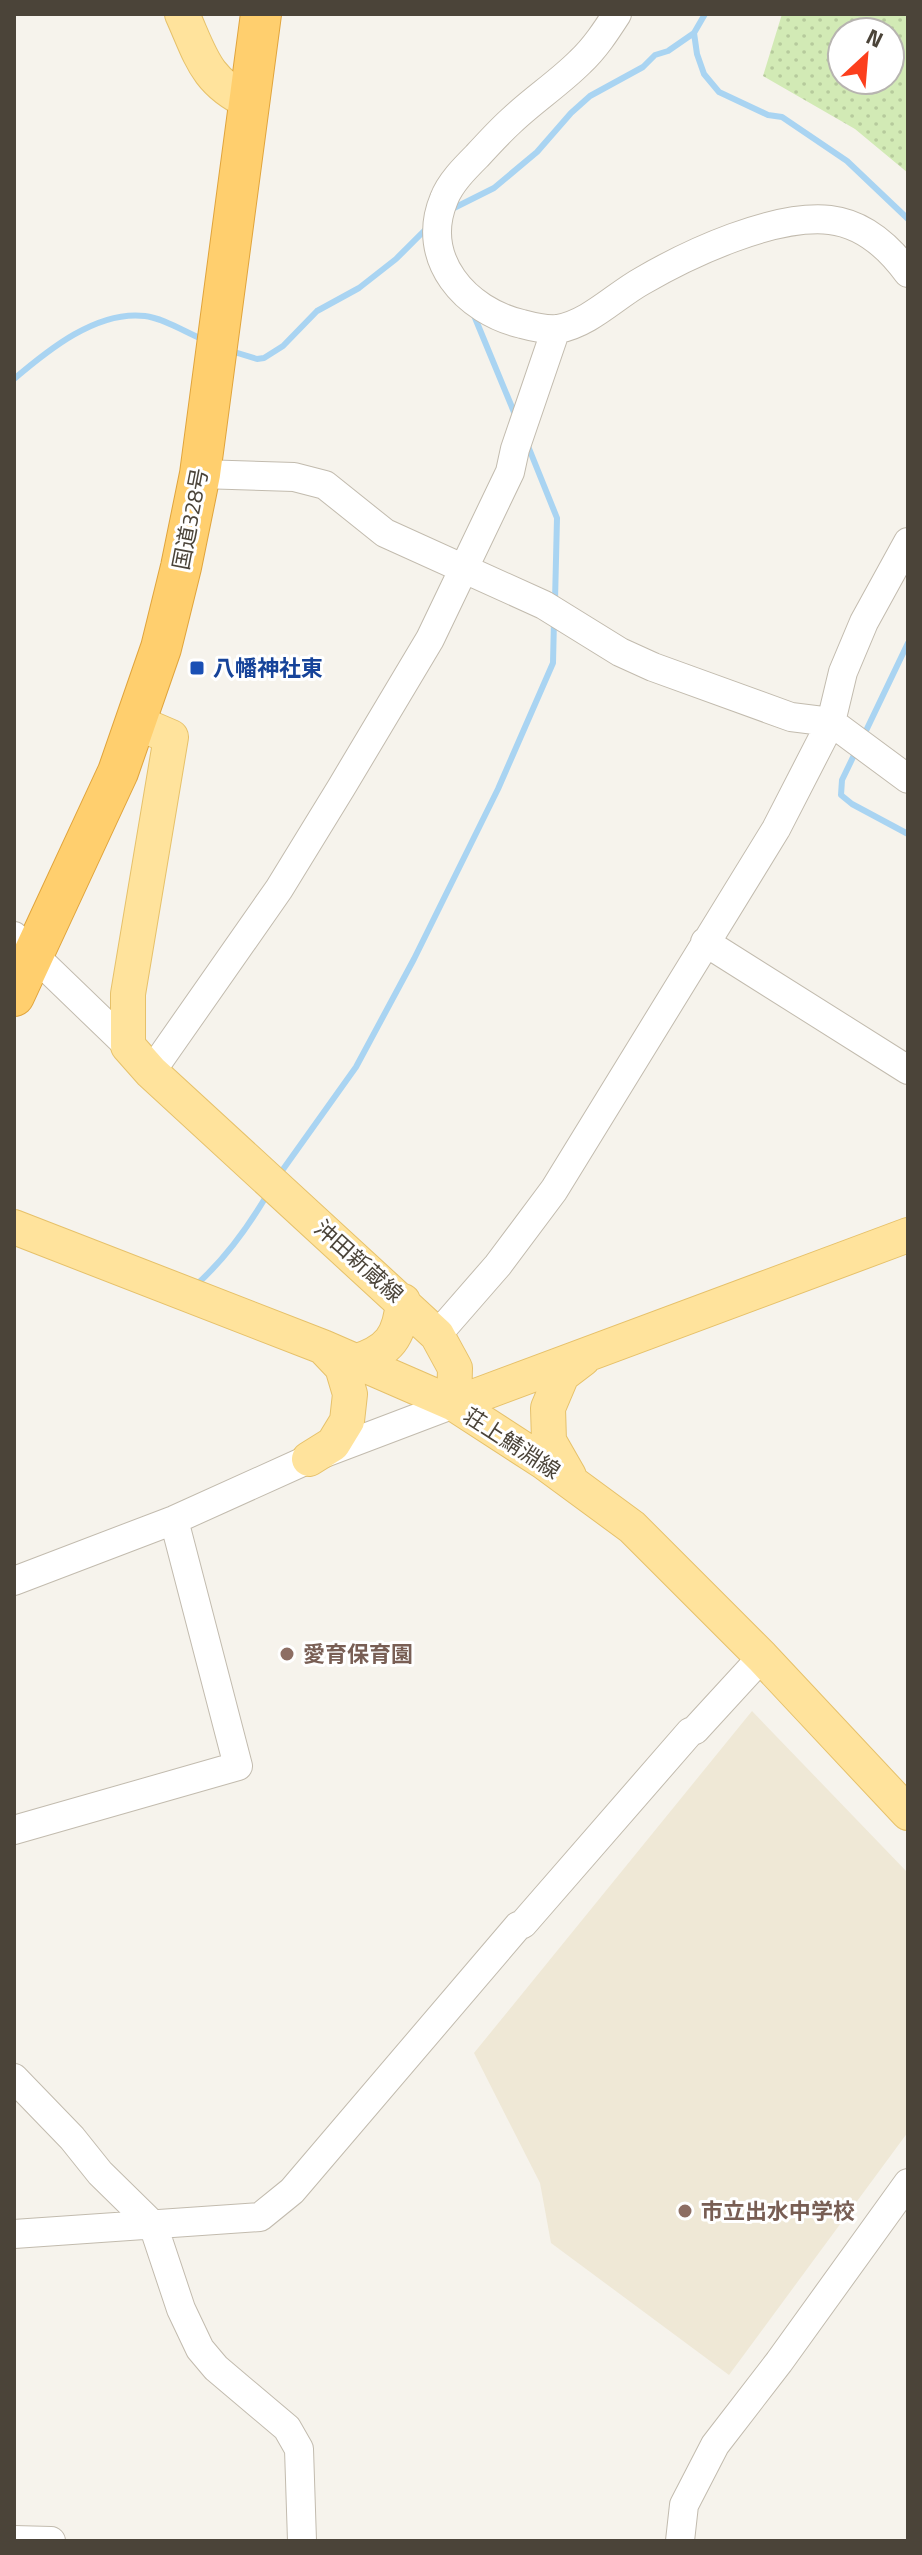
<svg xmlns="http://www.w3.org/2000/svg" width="922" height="2555" viewBox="0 0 922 2555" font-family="'Titillium Web','Noto Sans JP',sans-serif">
  <defs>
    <pattern id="park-dots" width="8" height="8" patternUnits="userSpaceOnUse" patternTransform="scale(2)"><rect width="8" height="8" fill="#d2eab5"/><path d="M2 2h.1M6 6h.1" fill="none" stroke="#b6ca9c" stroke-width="1.8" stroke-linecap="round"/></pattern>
  </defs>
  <rect width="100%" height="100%" fill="#f6f3ec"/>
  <path fill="#efe8d6" d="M752 1711 908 1873V2132L729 2375 551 2243 540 2183 474 2053Z"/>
  <path fill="url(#park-dots)" fill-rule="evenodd" d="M782 14H908V173L855 129 763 76ZM842 32H890V80H842Z"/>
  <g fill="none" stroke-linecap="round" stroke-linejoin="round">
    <path stroke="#a9d4f2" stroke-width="6" d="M694 33 697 54 704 74 719 92 768 115 782 117 847 161 908 219
      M452 209 494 188 537 152 571 113 590 96 643 67 655 55 668 51 694 33 705 14
      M473 313 516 417
      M231 351 257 359 264 358 283 346 317 311 359 288 396 259 430 225
      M14 379C48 350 97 310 145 316 163 318 185 332 202 339
      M528 446 557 518 555 601
      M863 737 908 643
      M856 751 842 780 841 795 852 804 908 834
      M279 1175 356 1067 414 959 498 789 553 663 554 620
      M195 1286C223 1261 248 1227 267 1195"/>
    <g stroke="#c2bbae" stroke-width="30">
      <path id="minor" d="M617 14C606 31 595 48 580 62 559 83 533 100 511 121 499 132 488 144 477 156 465 168 450 183 444 199 419 259 466 311 522 324 533 327 547 330 558 329 590 323 615 296 642 281 690 253 774 214 830 220 864 224 889 247 908 273
        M200 474 294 477 325 485 385 533 544 605 620 652 653 667 791 717 831 722 908 779
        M14 936 128 1046
        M705 942 908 1070
        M151 1072 279 889 341 788 430 639 510 472 515 449 556 329
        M437 1335 498 1265 554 1190 776 829 831 722 843 672 864 622 908 542
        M14 1581 174 1520 309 1459 454 1404
        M14 1830 238 1766 174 1520
        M14 2078 72 2138 100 2173 153 2225 181 2309 200 2349 216 2368 287 2428 299 2449 302 2541
        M14 2234 260 2217 292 2191 518 1926 523 1924 690 1732 695 1730 762 1657
        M14 2540 51 2541
        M680 2541 684 2505 715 2445 779 2362 908 2183"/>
    </g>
    <g stroke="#e6c16a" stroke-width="36">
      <path id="major" d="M182 14C201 56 205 81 249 102
        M136 722 171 737 128 994V1046L151 1072 437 1335 455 1368 454 1404 908 1235
        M14 1227 323 1347 454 1404 545 1463 632 1527 762 1657 908 1813
        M355 1362C389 1351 400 1337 403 1301
        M309 1459 333 1444 347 1421 350 1394 342 1367 323 1347
        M569 1476 549 1441 548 1408 562 1375 583 1359"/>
    </g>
    <g stroke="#e0a43c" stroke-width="42">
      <path id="highway" d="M14 996 118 772 161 648 181 567 200 474 261 14"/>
    </g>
    <use href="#minor" stroke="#fff" stroke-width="28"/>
    <use href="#major" stroke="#ffe39c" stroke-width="34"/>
    <use href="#highway" stroke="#ffcf6e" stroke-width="40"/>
  </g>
  <rect fill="#1a4fb4" stroke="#fff" stroke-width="3" x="189" y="660" width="16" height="16" rx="4"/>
  <g fill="#8d6e63" stroke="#fff" stroke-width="3">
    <circle cx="287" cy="1654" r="8"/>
    <circle cx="685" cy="2211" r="8"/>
  </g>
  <g text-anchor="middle" stroke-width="6" stroke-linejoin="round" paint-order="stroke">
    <g font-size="22" fill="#4b4439" stroke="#fff">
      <text transform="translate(190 519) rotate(-79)" y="8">国道328号</text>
      <text transform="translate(359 1261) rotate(42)" y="8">沖田新蔵線</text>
      <text transform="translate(512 1443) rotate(33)" y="8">荘上鯖淵線</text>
    </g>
    <g font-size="22" font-weight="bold" fill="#164399" stroke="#fff" text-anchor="start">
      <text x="213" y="676">八幡神社東</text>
    </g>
    <g font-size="22" font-weight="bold" fill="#785e54" stroke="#fff" text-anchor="start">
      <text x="303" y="1662">愛育保育園</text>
      <text x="701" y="2219">市立出水中学校</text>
    </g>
  </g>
  <rect width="922" height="2555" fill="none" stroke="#4b4439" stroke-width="32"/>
  <g transform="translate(866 56) rotate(26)"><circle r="38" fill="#ffffff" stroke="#b7b4b0" stroke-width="2"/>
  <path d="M0-6L14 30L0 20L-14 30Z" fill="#fc3f1d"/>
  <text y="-12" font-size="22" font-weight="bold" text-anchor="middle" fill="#4b4439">N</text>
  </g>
</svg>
